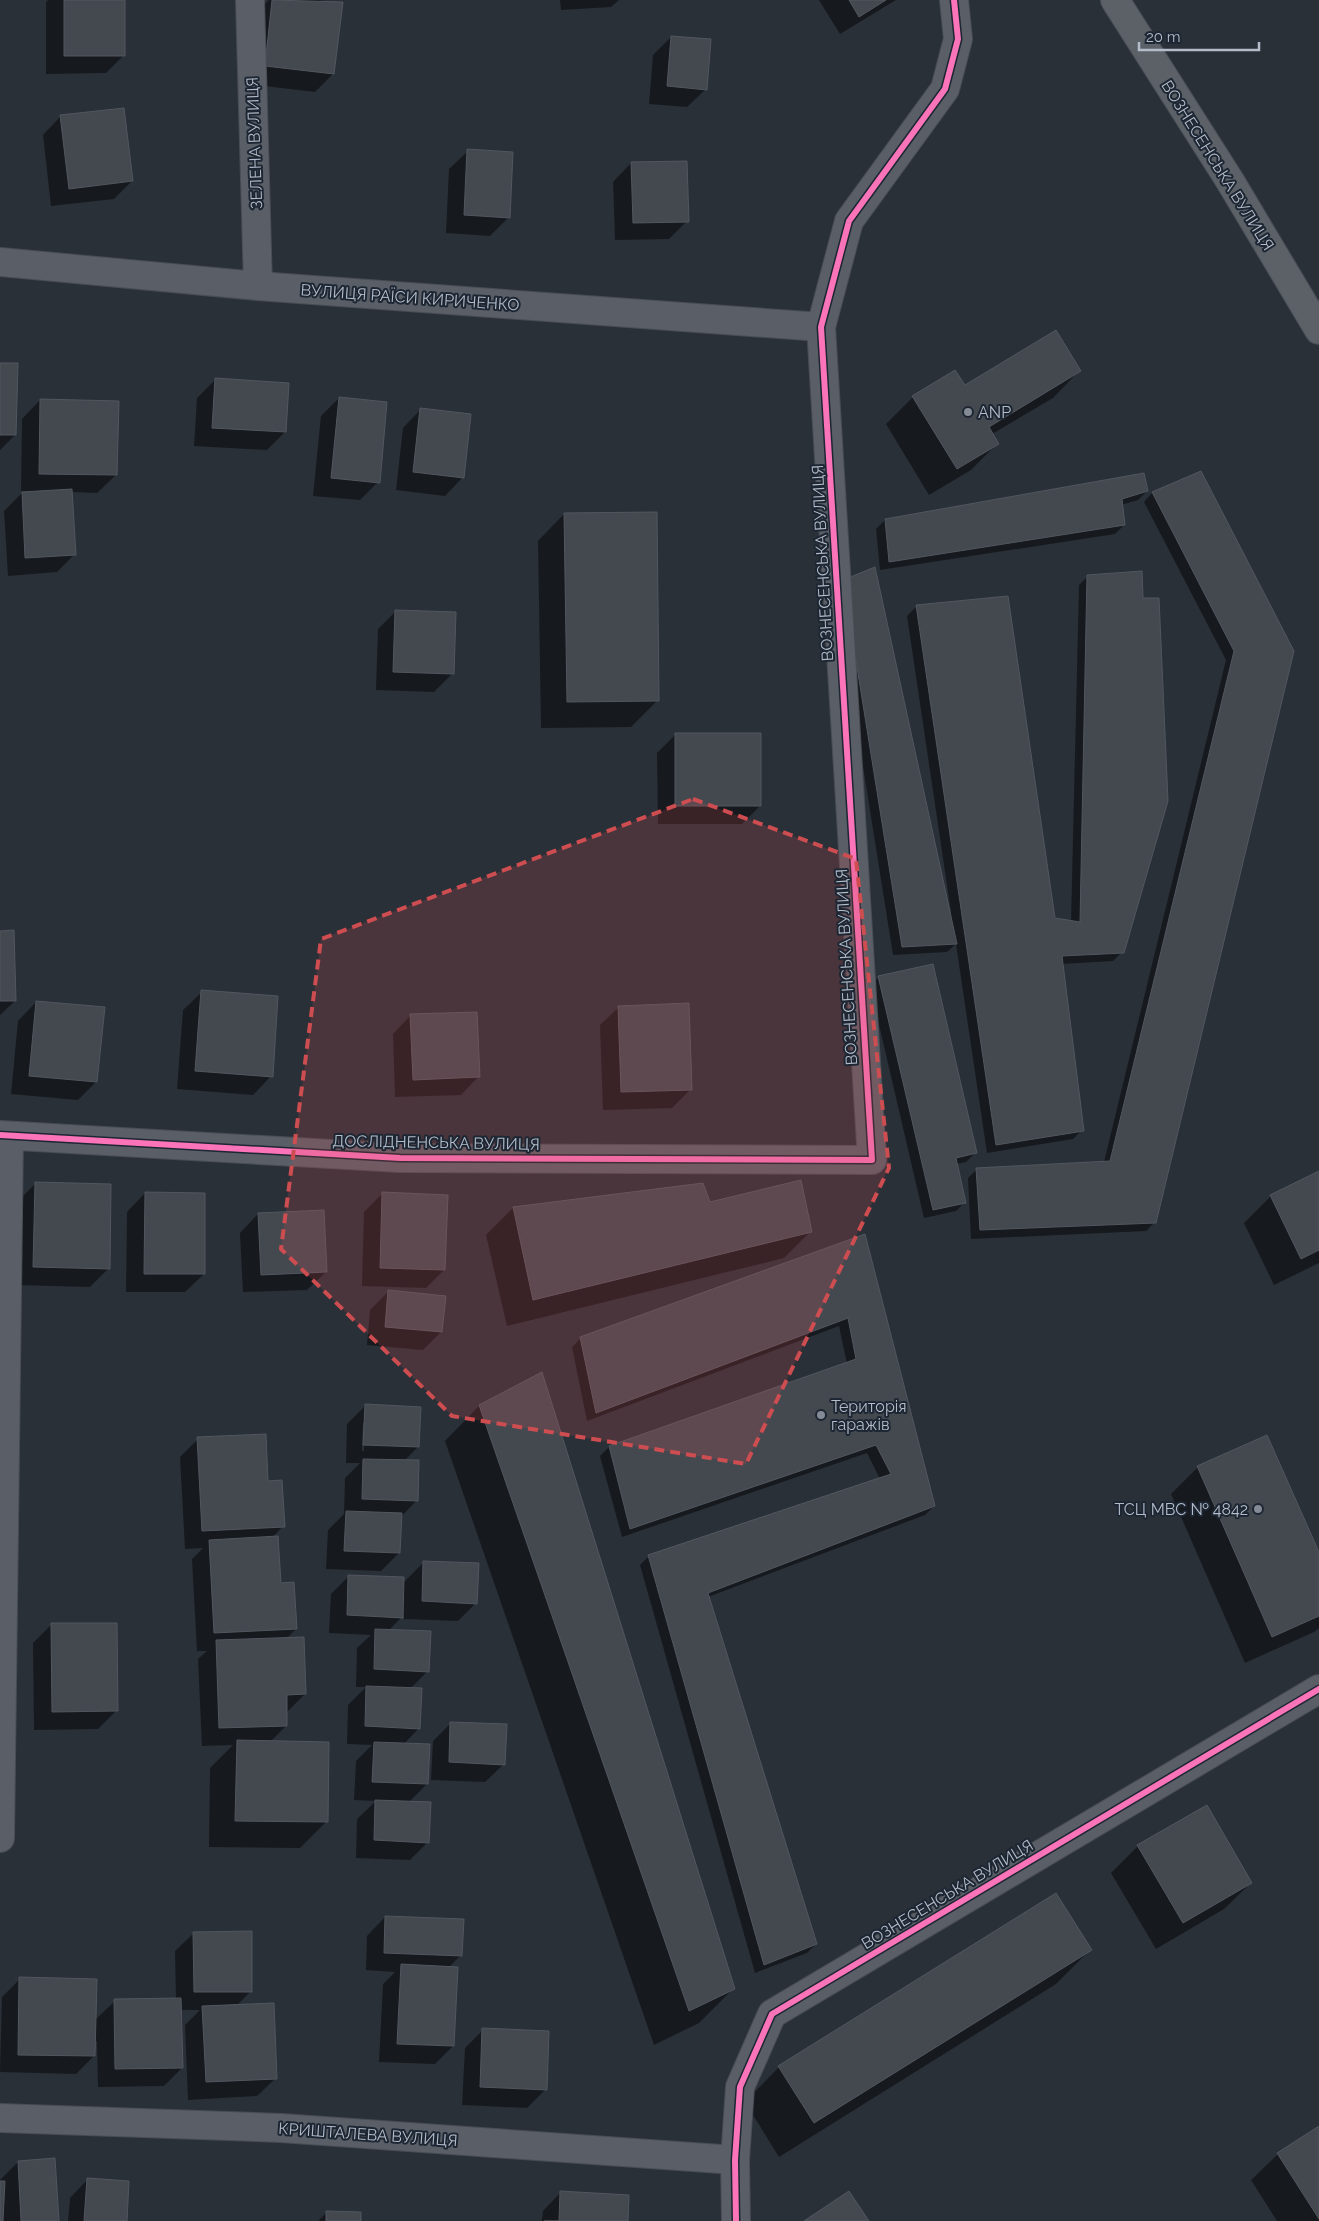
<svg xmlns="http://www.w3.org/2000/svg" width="1319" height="2221" viewBox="0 0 1319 2221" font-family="Raleway,sans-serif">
  <rect width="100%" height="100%" fill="#2a3038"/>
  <path fill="#0007" fill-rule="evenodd" d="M48 0H124V55L106 73 46 74V2Z
    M269 0H318L341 3 333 74 315 92 247 84 255 13Z
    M560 0H619L611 7 561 10Z
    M819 0H896L840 34Z
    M671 37 706 89 687 107 649 104 653 55Z
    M61 116 132 181 114 199 51 206 43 135Z
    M468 151 508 218 490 236 446 233 449 169Z
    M631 163 687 221 669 239 615 240 613 182Z
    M0 364 15 435 0 450Z
    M1079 371 1053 398 992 434 997 444 971 470 929 495 886 424 913 397 964 387Z
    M215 380 285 432 267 450 194 446 197 398Z
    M339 398 378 482 360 500 313 496 321 416Z
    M40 400 116 475 97 493 71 492 75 554 57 572 8 576 4 511 24 491H21L22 419Z
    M421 409 463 477 445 496 396 490 403 428Z
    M1200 472 1293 651 1155 1222 1146 1231 971 1239 968 1178 977 1169 1104 1162 1226 660 1144 502 1152 493Z
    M1147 491 1138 500 1121 505 1124 525 1115 534 880 570 876 529 885 520Z
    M564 514 658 700 631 727 541 728 538 541Z
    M1088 576 1122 952 1113 961 1062 964 1082 1130 1073 1139 987 1153 956 944 947 952 893 955 835 590 949 912H951L907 616 916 607 1054 919 1071 922 1079 585Z
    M396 611 452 674 434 692 376 690 378 629Z
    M675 735 760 806 742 824H658L657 753Z
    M0 932 15 1001 0 1015Z
    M879 977 975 1153 966 1162 956 1164 965 1202 956 1211 924 1218 870 986Z
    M202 992 271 1076 253 1095 177 1089 183 1010Z
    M36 1002 96 1082 78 1100 11 1094 18 1021Z
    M619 1007 690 1090 672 1108 603 1110 600 1025Z
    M411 1015 479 1076 461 1095 395 1097 393 1034Z
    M1319 1173V1263L1274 1285 1244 1223 1271 1196Z
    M35 1184 110 1185 108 1269 90 1287 15 1285 17 1202Z
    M703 1185 710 1204 811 1231 784 1258 507 1326 486 1235 513 1208Z
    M145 1193 204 1274 185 1292H126L127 1212Z
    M382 1194 444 1270 426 1288 362 1286 364 1212Z
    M258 1214 326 1272 307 1290 243 1292 240 1233Z
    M864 1236 934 1506 925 1515 708 1597 816 1944 807 1953 755 1973 640 1565 649 1556 880 1479 867 1453 622 1537 600 1456 609 1447 847 1364 839 1326 587 1421 572 1347 581 1338Z
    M388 1292 441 1332 423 1350 367 1345 370 1310Z
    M541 1374 734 1988 699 2023 654 2045 445 1441 479 1406Z
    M365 1406 418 1447 404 1461 417 1500 401 1517 399 1553 381 1571 326 1569 328 1530 344 1514 345 1478 360 1463H346L347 1424ZM363 1423H365L364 1451H362Z
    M198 1439 267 1482 283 1526 272 1538 279 1584 296 1629 286 1639 305 1694 286 1713V1726L270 1742 327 1821 300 1848 209 1847 210 1768 233 1745 202 1746 198 1659 207 1651H197L192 1559 203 1548 185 1549 180 1457Z
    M1198 1467 1319 1555V1628L1314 1632 1245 1663 1171 1494Z
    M424 1562 476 1603 458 1621 404 1619V1615L388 1631 428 1671 410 1689 419 1728 404 1744 427 1784 408 1803 428 1842 410 1860 356 1858 357 1819 376 1801 354 1800 356 1761 372 1745 347 1744 348 1705 366 1687H356L357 1648 371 1635 329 1633 331 1594 349 1576 403 1583Z
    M51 1625 116 1711 98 1729 34 1730 33 1643Z
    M451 1723 504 1764 485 1782 431 1780 433 1741Z
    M1138 1846 1251 1883 1224 1909 1156 1949 1111 1873Z
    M385 1917 461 1955 448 1968 453 2046 435 2064 379 2062 383 1984 395 1972 366 1970 367 1936Z
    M194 1933 251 1991 236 2006 276 2078 257 2096 188 2100 185 2025 200 2010H180L182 2068 164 2086 98 2087 97 2041H94V2056L76 2074 0 2072 2 1997 20 1979 95 2020 115 2001 176 2000 175 1951Z
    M1090 1950 1056 1984 779 2157 745 2102 779 2067Z
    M483 2030 546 2089 527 2108 462 2105 465 2048Z
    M1319 2127V2221H1277L1251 2180 1278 2154Z
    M18 2162 58 2221H0V2180Z
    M88 2179 126 2221H68L70 2198Z
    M561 2192 627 2221H542L543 2211Z
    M327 2212 359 2221H318Z"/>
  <path fill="#444950" stroke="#52575f" d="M64 0H125V56H64Z
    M272 0 343 2 334 74 265 66Z
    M849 0H886L859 17Z
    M671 36 711 39 707 90 667 86Z
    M124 108 133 181 69 189 60 115Z
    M467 149 513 152 510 218 464 215Z
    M687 161 689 222 633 223 631 162Z
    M1056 330 1081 371 989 427 999 444 957 469 912 396 955 370 965 385Z
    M0 363H18L16 435H0Z
    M215 378 289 383 286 432 212 428Z
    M339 397 387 402 380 483 331 478Z
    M40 399 119 401 117 475 39 474Z
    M420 408 471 414 464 478 413 472Z
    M1201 471 1294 651 1156 1223 980 1230 976 1168 1110 1161 1234 651 1152 492Z
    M1144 473 1148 491 1122 499 1125 525 889 562 885 519Z
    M72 489 76 555 25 558 22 492Z
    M657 512 659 701 567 702 564 513Z
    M875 567 957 944 902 947 843 580Z
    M1142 571 1143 598H1159L1168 801 1124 953 1062 956 1084 1131 996 1145 916 605 1008 596 1055 918 1080 922 1087 575Z
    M395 610 456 612 454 674 393 672Z
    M675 733H761V806H675Z
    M14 930 16 1001H0V931Z
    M933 964 977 1153 956 1158 966 1203 933 1210 878 976Z
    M201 990 278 996 273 1077 195 1071Z
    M36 1001 105 1007 97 1082 29 1076Z
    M689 1003 692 1090 621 1092 618 1006Z
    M477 1012 480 1077 413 1080 410 1014Z
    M1319 1171V1250L1301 1259 1270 1195Z
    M801 1180 812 1232 533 1300 513 1207 703 1183 710 1202Z
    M35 1182 111 1184 110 1269 33 1267Z
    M145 1192 205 1193V1274H144Z
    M382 1192 448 1195 445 1270 380 1268Z
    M324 1210 327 1272 261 1275 258 1213Z
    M865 1234 935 1506 708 1593 817 1944 764 1965 648 1555 891 1474 876 1445 630 1529 609 1446 856 1359 848 1318 596 1413 580 1337Z
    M388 1290 446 1296 442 1332 385 1327Z
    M542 1372 735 1989 689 2011 479 1405Z
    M365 1404 421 1407 419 1447 363 1445Z
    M266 1434 268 1481 282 1480 285 1527 202 1531 197 1437Z
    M1267 1435 1319 1552V1616L1272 1637 1197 1466Z
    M363 1459 419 1460 418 1501 362 1499Z
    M346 1511 402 1513 400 1553 344 1551Z
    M278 1536 281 1583 294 1582 297 1629 214 1633 209 1540Z
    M423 1561 479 1563 477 1604 422 1601Z
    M348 1575 404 1577 403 1618 347 1615Z
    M51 1623H117L118 1711 52 1712Z
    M375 1629 431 1631 429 1672 374 1669Z
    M304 1637 306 1694 287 1695V1726L219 1728 216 1640Z
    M366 1686 422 1688 420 1729 365 1726Z
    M450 1722 507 1724 505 1765 449 1762Z
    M237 1740 329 1742 328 1822 235 1821Z
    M374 1742 430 1744 428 1784 372 1782Z
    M375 1800 431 1802 429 1843 374 1840Z
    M1207 1805 1252 1883 1183 1923 1137 1845Z
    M1056 1893 1092 1950 814 2123 778 2066Z
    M385 1916 464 1919 462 1956 384 1953Z
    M252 1931V1992H194L193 1932Z
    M401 1964 458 1967 454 2046 397 2044Z
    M19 1977 97 1979 95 2056 18 2055Z
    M181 1998 183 2068 115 2069 114 1999Z
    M274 2003 277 2079 206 2082 202 2006Z
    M482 2028 549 2031 547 2090 480 2087Z
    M1319 2126V2219L1277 2153Z
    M55 2158 59 2221H21L18 2161Z
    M87 2178 129 2181 127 2221H84Z
    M0 2181H5L3 2221H0Z
    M560 2191 629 2195 628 2221H544H559Z
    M849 2191 869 2221H804Z
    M326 2211 361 2212V2221H326Z"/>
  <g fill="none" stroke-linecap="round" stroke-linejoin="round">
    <g stroke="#484c53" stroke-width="30">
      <path id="minor" d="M250 0 258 286
        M0 262 258 286 821 327
        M0 1135 400 1158 872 1160 821 327 849 221 945 89 958 39 954 0
        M0 1838 9 1136
        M0 2118 281 2128 735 2160
        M736 2221 735 2160 740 2087 772 2014 1319 1689"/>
    </g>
    <g stroke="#484c55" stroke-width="30">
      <path id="primary" d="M1115 0 1230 181 1319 330"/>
    </g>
    <use href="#minor" stroke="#5a5e66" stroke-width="28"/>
    <use href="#primary" stroke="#5c6168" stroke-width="28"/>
    <g stroke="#1d2633" stroke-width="9">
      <path id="cycleway" d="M0 1135 400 1158 872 1160 821 327 849 221 945 89 958 39 954 0
        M736 2221 735 2160 740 2087 772 2014 1319 1689"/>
    </g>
    <use href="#cycleway" stroke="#fb73b8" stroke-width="6"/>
  </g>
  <path fill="#ce4d50" fill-opacity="0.2" stroke="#ce4d50" stroke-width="4" stroke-dasharray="10 6" stroke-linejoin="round" d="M693 799 856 859 889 1168 746 1464 452 1416 281 1249 321 939Z"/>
  <g fill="#848b96" stroke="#1d2633" stroke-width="2">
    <circle cx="968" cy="412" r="5"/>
    <circle cx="821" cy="1415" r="5"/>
    <circle cx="1258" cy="1509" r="5"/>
  </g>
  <g text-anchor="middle" stroke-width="4" stroke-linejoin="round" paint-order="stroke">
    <g font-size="16" fill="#b4bcc9" stroke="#1d2633">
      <text transform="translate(254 143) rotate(-92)" y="6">ЗЕЛЕНА ВУЛИЦЯ</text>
      <text transform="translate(1218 165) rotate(58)" y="6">ВОЗНЕСЕНСЬКА ВУЛИЦЯ</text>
      <text transform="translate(410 297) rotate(4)" y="6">ВУЛИЦЯ РАЇСИ КИРИЧЕНКО</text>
      <text transform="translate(822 563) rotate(-93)" y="6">ВОЗНЕСЕНСЬКА ВУЛИЦЯ</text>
      <text transform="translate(846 967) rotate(-93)" y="6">ВОЗНЕСЕНСЬКА ВУЛИЦЯ</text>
      <text transform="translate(436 1142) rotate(1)" y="6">ДОСЛІДНЕНСЬКА ВУЛИЦЯ</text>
      <text transform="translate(947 1894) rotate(-31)" y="6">ВОЗНЕСЕНСЬКА ВУЛИЦЯ</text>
      <text transform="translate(368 2134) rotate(4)" y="6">КРИШТАЛЕВА ВУЛИЦЯ</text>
    </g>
    <g font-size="16" fill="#b4bcc9" stroke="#1d2633" text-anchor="start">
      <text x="978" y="418">ANP</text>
      <text x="831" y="1412">Територія<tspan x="831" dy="18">гаражів</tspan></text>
      <text x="1248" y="1515" text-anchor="end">ТСЦ МВС № 4842</text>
    </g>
  </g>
  <path d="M1139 42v8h120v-8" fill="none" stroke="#b4bcc9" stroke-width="2.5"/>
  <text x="1146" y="42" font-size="15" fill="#b4bcc9" stroke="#1d2633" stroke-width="4" paint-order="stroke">20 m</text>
</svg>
